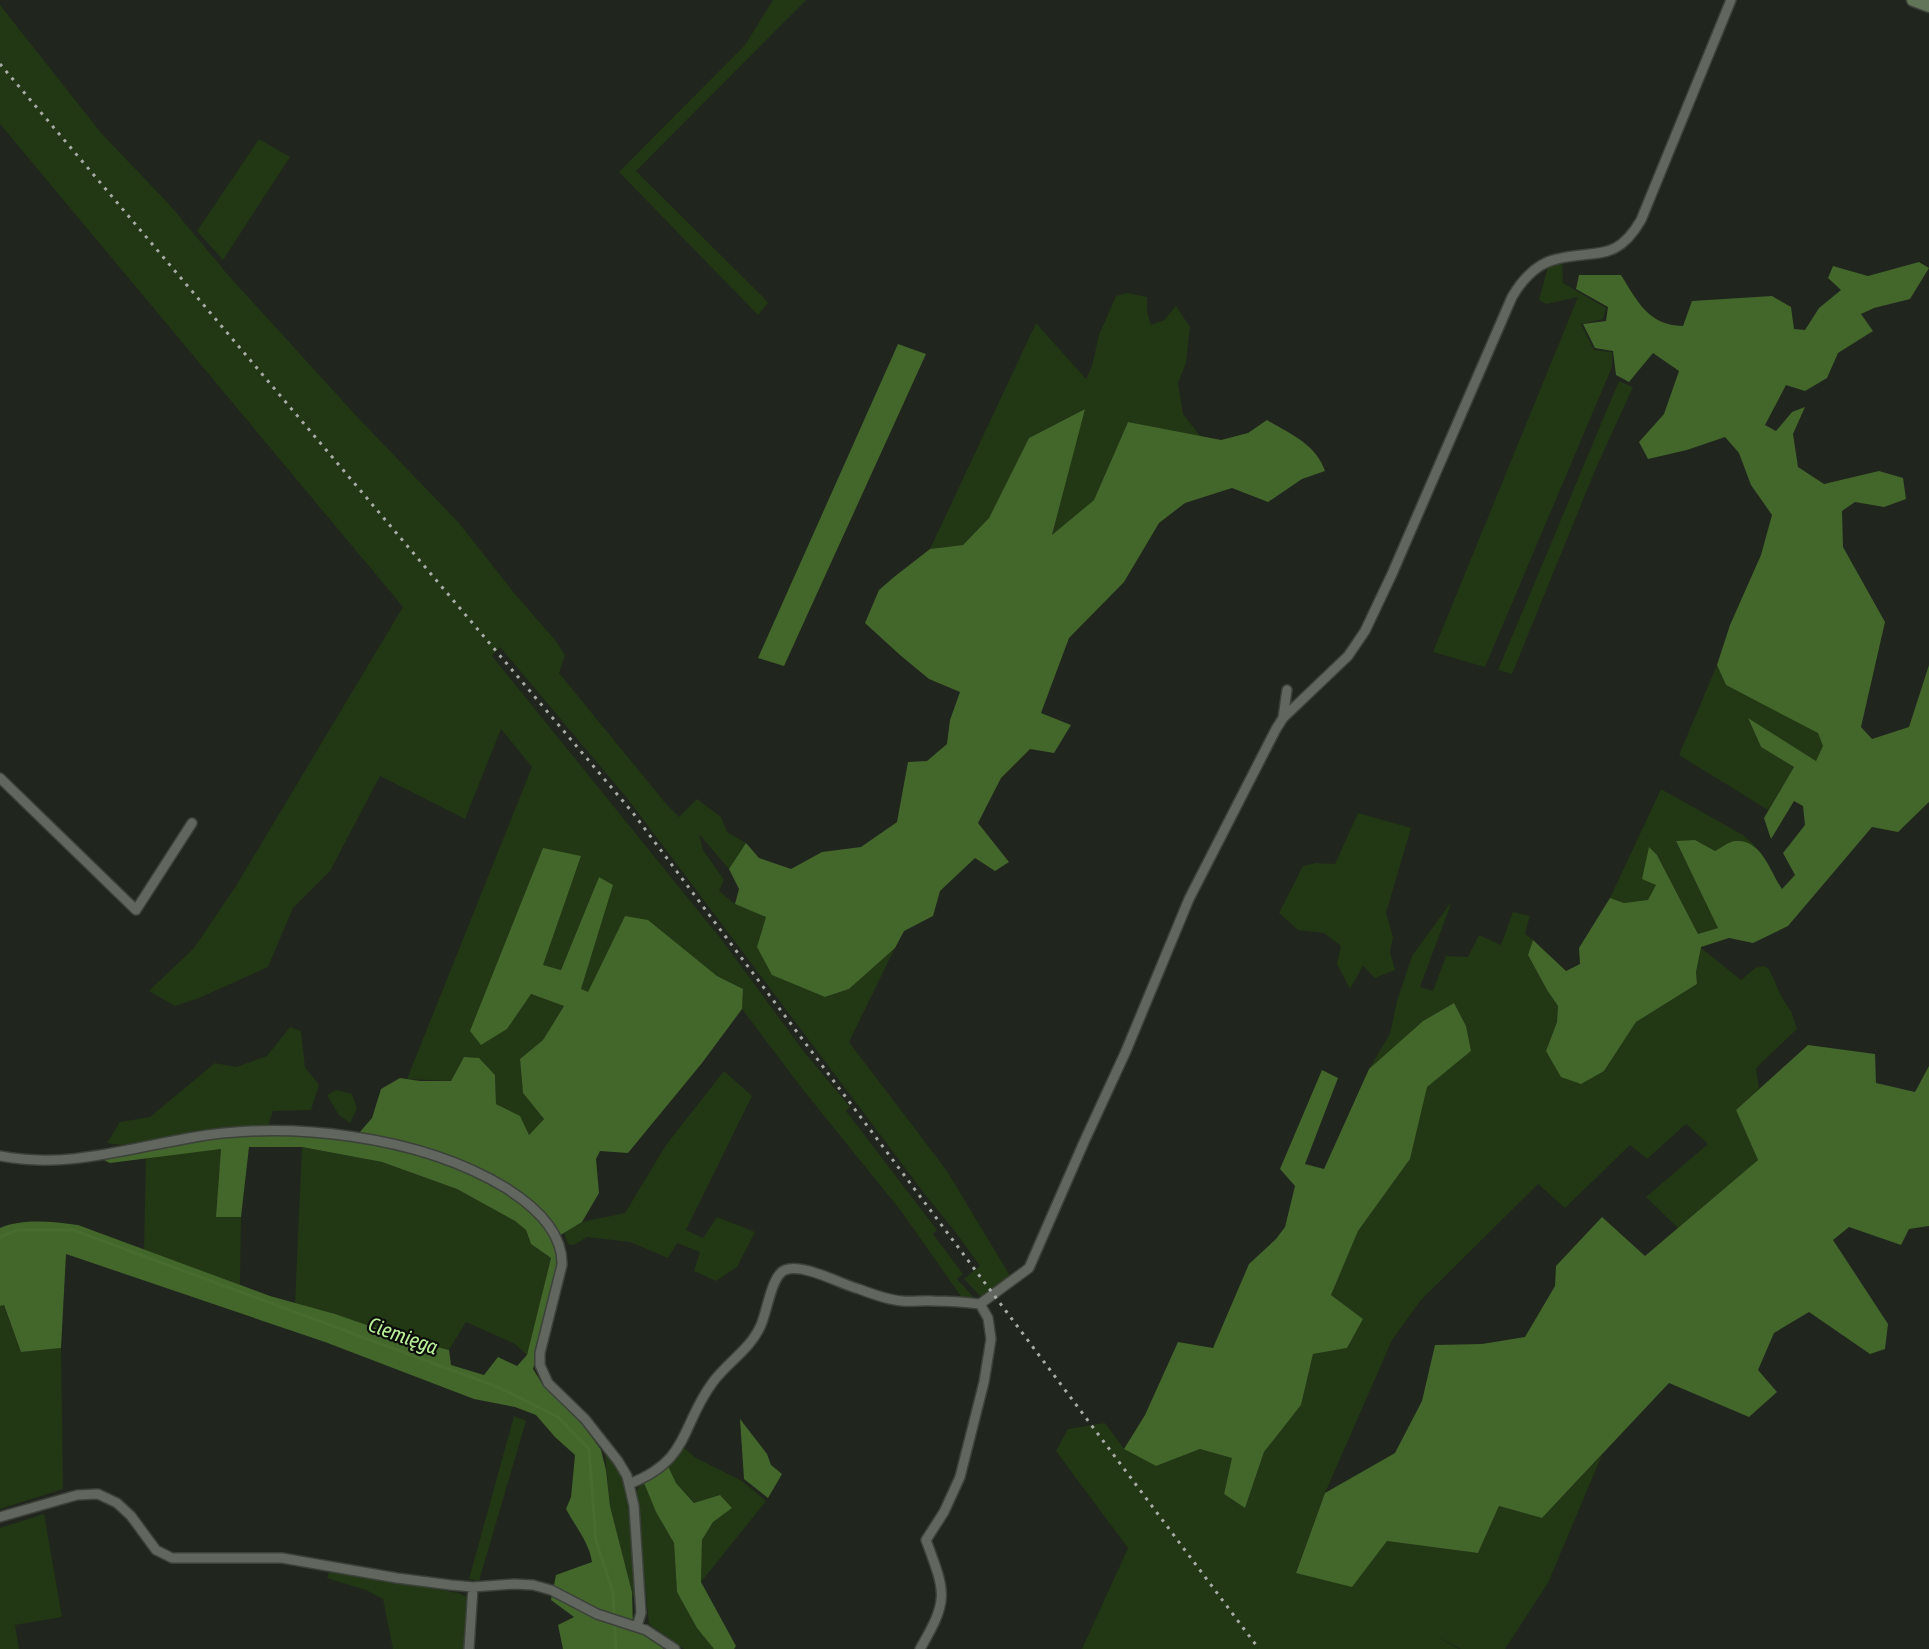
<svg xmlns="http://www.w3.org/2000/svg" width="1929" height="1649" viewBox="0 0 1929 1649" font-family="'Asap Condensed',sans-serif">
  <rect width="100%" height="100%" fill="#20251d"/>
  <path fill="#223714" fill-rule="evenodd" d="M773 0H806L636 171 763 297 768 303 758 315 619 172 745 45Z
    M0 5 102 134 168 203 229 276 361 421 459 523 515 594 555 640 565 655 559 673 667 805 679 817 697 799 721 817 727 832 746 843 729 869 699 834 703 850 724 880 719 891 735 904 766 917 758 947 800 986 826 997 849 989 895 948 849 1042 947 1171 1012 1279 980 1304 965 1302 901 1211 804 1091 742 1009 743 989 717 976 685 951 625 916 588 993 580 989 599 877 561 970 542 965 581 856 481 1044 507 1029 530 994 564 1006 543 1040 520 1059 523 1093 544 1119 528 1136 519 1116 496 1104 495 1075 464 1057 451 1081 407 1079 532 767 501 729 465 819 380 776 330 871 293 908 268 967 199 998 175 1006 149 991 194 948 236 886 403 607 0 124ZM500 647 627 798 927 1197 954 1230 980 1266 964 1279 981 1297 976 1300 957 1279 963 1274 933 1234 937 1230 846 1111 850 1107 805 1053 721 939 492 656Z
    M259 139 290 157 223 260 197 231Z
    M1562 262 1563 283 1606 308 1603 319 1581 324 1594 350 1612 352V367L1485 667 1433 652 1578 297 1546 304 1539 300 1549 263Z
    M1127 293 1147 297V311L1151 325 1164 320 1176 306 1190 327 1186 363 1178 383 1183 414 1201 437 1128 422 1094 500 1052 536 1084 409 1029 438 989 518 963 545 930 549 1036 323 1086 379 1092 366 1099 335 1116 296Z
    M1619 381 1633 387 1596 468 1512 674 1498 670Z
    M1717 665 1726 685 1819 733 1824 746 1816 761 1748 719 1761 747 1794 767 1768 810 1679 755Z
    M1661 789 1743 835 1757 847C1737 838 1733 841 1715 851L1695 840 1676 842 1719 928 1698 934 1657 855 1649 848 1656 885 1648 901 1624 903 1610 898Z
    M1358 813 1411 828 1386 913 1393 937 1390 952 1395 970 1375 978 1363 966 1350 989 1337 964 1341 946 1324 933 1298 930 1279 913 1303 866 1316 863 1335 864Z
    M1452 901 1420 987 1433 991 1446 956 1468 957 1479 935 1501 945 1513 912 1530 916 1525 934 1533 940 1528 955 1547 990 1558 1006 1557 1022 1546 1051 1604 1071 1636 1022 1697 984 1696 972 1700 947 1741 980 1755 968 1764 966 1769 969 1782 998 1791 1011 1797 1029 1756 1068 1759 1089 1736 1110 1758 1160 1678 1228 1646 1197 1708 1144 1686 1124 1647 1159 1630 1145 1565 1208 1538 1184 1421 1300 1392 1340 1325 1493 1296 1572 1387 1541 1478 1553 1499 1506 1542 1518 1602 1455 1548 1583 1505 1649H1461L1434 1635 1459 1649H1082L1128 1548 1056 1451 1068 1429 1105 1423 1124 1449 1156 1466 1200 1449 1233 1458 1224 1494 1245 1508 1264 1452 1301 1405 1313 1354 1347 1348 1363 1319 1331 1295 1358 1231 1410 1159 1426 1087 1471 1051 1466 1026 1454 1003 1423 1021 1369 1069 1390 1034 1397 1001 1412 956Z
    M290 1027 301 1031 305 1067 319 1085 311 1110 273 1111 268 1126 228 1127 121 1145 107 1143 120 1122 150 1117 215 1063 236 1067 267 1056Z
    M724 1071 752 1096 686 1230 703 1238 717 1217 755 1232 737 1267 716 1281 694 1271 700 1252 677 1243 668 1258 630 1242 587 1237 574 1245 568 1244 564 1233 582 1222 625 1213 666 1145Z
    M336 1090 352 1094 357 1108 350 1123 339 1115 327 1095Z
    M302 1147 382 1162 457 1189 515 1221 526 1230 531 1244 551 1258 527 1355 515 1344 466 1322 449 1350 413 1341 295 1303Z
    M221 1149 217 1216 241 1217 240 1285 144 1250 146 1157Z
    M3 1304 21 1352 61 1348 63 1489 0 1509V1306Z
    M514 1416 526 1421 479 1581 469 1579Z
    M684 1448 696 1458 742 1481 766 1501 701 1582 702 1540 713 1522 676 1483 668 1466Z
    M605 1454H608L622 1475 628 1488 638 1615 610 1506Z
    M644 1483 656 1512 674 1543 677 1592 716 1649H684L649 1624 636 1493 639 1487Z
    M44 1514 62 1617 15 1625 19 1649H0V1528Z
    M330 1570 458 1593 467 1597 464 1649H393L383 1599 366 1590 327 1578Z"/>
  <path fill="#43662b" d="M1919 262 1929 268 1910 299 1874 308 1861 314 1873 331 1838 353 1827 378 1805 391 1786 385 1765 425 1776 431 1792 412 1805 407 1793 434 1798 467 1824 484 1879 471 1903 478 1906 499 1884 507 1855 502 1842 511 1843 547 1885 622 1861 727 1872 739 1909 727 1929 665V802L1898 832 1872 827 1788 926 1753 943 1729 938 1701 947 1696 972 1697 984 1636 1022 1604 1071 1581 1084 1561 1077 1546 1051 1557 1022 1558 1006 1547 990 1528 955 1533 940 1566 971 1580 964 1579 948 1610 898 1624 903 1648 900 1656 885 1642 879 1649 847 1657 855 1698 934 1718 928 1676 841 1695 840 1715 851C1721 848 1729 841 1736 841 1762 839 1770 872 1782 889L1795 875 1783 853 1805 825 1803 806 1794 801 1771 839 1764 818 1794 767 1761 747 1748 718 1816 761 1823 746 1818 733 1726 685 1717 665 1730 625 1761 555 1772 515 1751 485 1739 453 1725 437 1687 450 1648 459 1639 442 1664 414 1679 371 1653 353 1629 382 1616 375 1613 351 1595 348 1583 324 1606 321 1608 307 1576 289 1579 275H1621C1638 302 1648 325 1683 326L1692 301 1772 296 1791 307 1794 329 1805 330 1819 308 1841 290 1828 278 1833 266 1868 276Z
    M898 344 926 354 784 666 758 658Z
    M1085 409 1052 535 1094 500 1128 422 1221 440 1248 433 1267 420C1290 434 1316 444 1325 471L1302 479 1268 502 1232 488 1185 503 1159 523 1124 582 1069 638 1041 713 1071 725 1054 753 1030 749 1001 778 978 823 1009 862 995 871 975 858 940 891 933 916 904 931 895 948 849 989 825 997 772 975 757 947 766 917 735 904 739 889 729 869 746 843 759 858 791 869 822 852 861 847 897 822 908 762 927 761 947 744 950 720 960 692 929 679 900 655 865 623 879 590 894 577 930 549 963 545 989 518 1029 438Z
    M543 848 581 856 543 965 561 970 599 877 613 885 581 989 588 992 625 916 648 920 717 976 743 989 742 1009 702 1063 628 1153 600 1151 596 1159 599 1193 582 1222 554 1239 560 1253 557 1277 533 1369 543 1385 580 1421 601 1450 606 1470 610 1506 632 1592 633 1628 664 1649H563L558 1625 574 1617 551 1600 556 1575 592 1562C589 1542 575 1526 566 1509L571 1497 575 1455 555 1437 536 1415 515 1407 474 1399 325 1342 66 1254 61 1348 21 1352 4 1305 0 1306V1228C24 1218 53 1222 78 1225L270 1296 335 1314 413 1341 449 1350 451 1365 484 1375 498 1357 517 1366 527 1355 551 1258 531 1244 526 1230 515 1221 457 1189 382 1162 302 1147H249L241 1217H216L221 1149 110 1163 102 1159 208 1137 267 1133 352 1141 372 1118 381 1089 400 1078 420 1081H451L464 1057 479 1058 495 1075 496 1104 520 1116 529 1135 544 1119 523 1093 520 1059 543 1040 564 1006 531 994 507 1029 481 1045 470 1031Z
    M1454 1003 1466 1026 1471 1051 1427 1087 1410 1159 1358 1231 1331 1295 1363 1319 1347 1348 1313 1354 1301 1405 1264 1452 1245 1508 1224 1494 1232 1458 1200 1449 1156 1466 1124 1449 1145 1415 1178 1342 1213 1348 1249 1264 1276 1239 1285 1227 1295 1186 1280 1169 1322 1070 1338 1078 1305 1164 1324 1169 1369 1069 1423 1021Z
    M1808 1045 1875 1054 1876 1083 1915 1092 1929 1066V1226L1909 1229 1901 1245 1849 1227 1833 1240 1888 1324 1885 1349 1870 1354 1809 1312 1774 1333 1758 1370 1777 1392 1749 1417 1669 1383 1542 1518 1499 1506 1478 1553 1387 1541 1352 1587 1296 1573 1325 1493 1395 1453 1422 1401 1435 1345 1482 1344 1525 1337 1555 1286 1556 1266 1602 1217 1645 1256 1758 1160 1736 1110Z
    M740 1419 767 1454 771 1465 782 1474 768 1498 744 1479Z
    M668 1466 676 1483 694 1503 720 1495 732 1508 713 1522 702 1540 701 1582 736 1646 734 1649H714L697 1628 677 1592 674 1543 656 1512 644 1483Z"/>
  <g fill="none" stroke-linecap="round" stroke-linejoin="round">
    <path stroke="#486b30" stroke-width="3" d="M0 1237 18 1230H73L500 1388 558 1417 589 1449 596 1541 613 1592 616 1649"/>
    <g stroke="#3c413a" stroke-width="12">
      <path id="street" d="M1283 718 1287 690
        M0 778 136 910 192 823
        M0 1156C64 1169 126 1149 189 1138 287 1120 419 1135 506 1188 533 1205 563 1230 562 1265L540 1353V1365L548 1383 585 1419 618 1461 627 1476 634 1506 641 1613 637 1626
        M980 1304 1029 1268 1084 1142 1126 1051 1189 899 1276 729 1283 718 1348 656 1365 631 1392 574 1512 297C1522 280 1537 263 1557 259 1597 249 1616 263 1641 220L1731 0
        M629 1484C691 1460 680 1426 713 1382 727 1363 750 1349 760 1327 767 1314 771 1275 785 1270 804 1263 840 1284 859 1289 872 1294 888 1300 902 1301 913 1302 924 1300 934 1301 950 1301 964 1302 980 1304L988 1318 991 1339 984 1382 960 1477 944 1512 926 1540C946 1594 949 1599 920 1649
        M0 1517 77 1495 98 1494 117 1503 131 1516 156 1550 172 1558H282L397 1578 451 1585 473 1587 514 1584 533 1585 551 1590 597 1614 646 1630 675 1649
        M469 1649 473 1587"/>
    </g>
    <g stroke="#3c413a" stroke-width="15">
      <path id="secondary" d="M1913 0 1929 6"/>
    </g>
    <use href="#street" stroke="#61675e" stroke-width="9"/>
    <use href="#secondary" stroke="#637559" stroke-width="12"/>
    <path stroke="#a9ada7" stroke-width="3" stroke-dasharray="3 6" stroke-linecap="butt" d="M0 64 633 813 1259 1649"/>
  </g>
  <g text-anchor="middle" stroke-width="4.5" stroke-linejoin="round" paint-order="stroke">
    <g font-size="21" font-style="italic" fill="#bbf09a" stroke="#0b0d0a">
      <text transform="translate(403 1336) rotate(20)" y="7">Ciemięga</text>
    </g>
  </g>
</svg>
